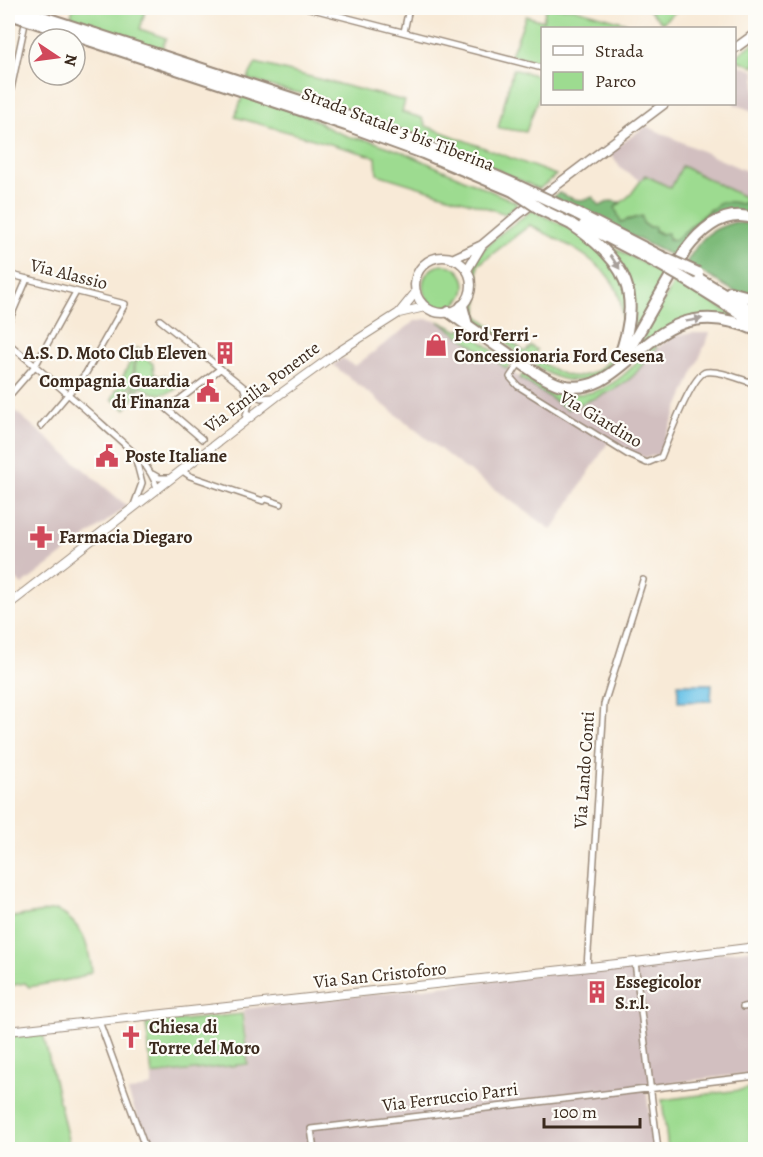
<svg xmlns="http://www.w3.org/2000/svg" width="763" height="1157" viewBox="0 0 763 1157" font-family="Alegreya,serif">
  <rect width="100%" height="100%" fill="#fdfcf7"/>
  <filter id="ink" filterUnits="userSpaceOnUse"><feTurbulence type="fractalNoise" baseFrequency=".0167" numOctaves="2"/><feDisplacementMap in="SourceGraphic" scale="12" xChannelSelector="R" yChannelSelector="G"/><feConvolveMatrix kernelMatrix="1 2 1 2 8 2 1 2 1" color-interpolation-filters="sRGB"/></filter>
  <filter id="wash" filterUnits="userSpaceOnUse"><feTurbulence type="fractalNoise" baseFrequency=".008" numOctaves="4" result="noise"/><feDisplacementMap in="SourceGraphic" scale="24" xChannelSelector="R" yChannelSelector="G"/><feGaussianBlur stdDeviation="1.35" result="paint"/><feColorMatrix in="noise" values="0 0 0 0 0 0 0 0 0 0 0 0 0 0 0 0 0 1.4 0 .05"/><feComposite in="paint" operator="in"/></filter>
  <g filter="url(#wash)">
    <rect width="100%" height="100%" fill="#f8ead7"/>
    <path fill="#d2bfc0" d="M735 63 755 71V112L734 104Z
      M646 126 755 175 749 200 671 188 645 175 641 181 621 169 610 152Z
      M425 319 438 321 507 369 567 409 634 375 650 353 674 336 693 333H710L658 455 645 458 629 451 611 438 552 530 459 464 333 365 342 358 355 366 415 321Z
      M8 405 127 506 22 585 8 571Z
      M755 949V1090L753 1073 646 1086 653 1149H149L128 1092 152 1086V1076L249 1065 243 1009Z"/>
    <path fill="#9ddb90" stroke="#6c8257" stroke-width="1.5" fill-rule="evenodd" d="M73 8H146L140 29 166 38 162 50 70 21Z
      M546 8H573L626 23 624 28H542V63L511 55 526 16 543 21Z
      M647 8H680L662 23Z
      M755 42V67L735 59V57Z
      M256 63 405 101 402 112 422 118 426 126 556 175 539 189 489 166 355 115C335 99 313 96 289 91 275 88 261 83 247 79Z
      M513 69 542 77V88L526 132 498 128Z
      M243 95 310 117 332 130 350 137 372 141 405 153 518 203 506 214 377 174 376 157 235 117Z
      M682 166 748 199 755 181V204L753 202 710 209 675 240C661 237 641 218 630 219 627 219 624 221 621 223L615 208 631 194 645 175 671 188Z
      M532 210C555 222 590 236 606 255 614 265 623 279 626 291 636 332 611 394 559 378 535 370 495 334 473 317 472 306 474 299 475 289 476 279 473 270 476 261 484 242 516 223 532 210ZM530 225C559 241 594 255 613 283 632 313 621 373 579 376 562 378 547 365 533 357L537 350 531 346 525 352 478 316V265Z
      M604 242 667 276 625 354C642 306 638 280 604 242Z
      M423 286a21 21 0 1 1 42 0a21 21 0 1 1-42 0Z
      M675 281 746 322 708 316 636 350Z
      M438 321 459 331 463 327 510 364 507 369Z
      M653 344 657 348C646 356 642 368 632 377 614 393 589 400 567 409L520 378 523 374C561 398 593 404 628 371 637 363 645 352 653 344Z
      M137 348 139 349C132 363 129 375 140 387L139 390 132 384 129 388 122 390V394L126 398 129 395 133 387 138 393 125 409 112 399Z
      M141 354 153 364 154 374 161 377 165 375 179 387C154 407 121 379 141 354Z
      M56 910C83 924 88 943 92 971L79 978 29 987 25 983 8 986V918Z
      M242 1014 248 1064 152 1075 146 1024Z
      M43 1033 69 1144 49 1149H8V1037Z
      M755 1088V1124L750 1125 753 1149H668L662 1100Z"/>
    <path fill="#7ebb7a" stroke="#5c724c" stroke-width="1.5" d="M559 193C571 198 580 203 593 197L600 206 610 201 620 202 615 208 621 222 642 216 643 223 648 227H655V231L660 234 668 233 669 239 675 240 721 202H732L741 204 749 200 755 204V215C710 212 702 223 676 258L553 197Z
      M735 222 755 225V295L737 293 686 263C700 239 707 230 735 222Z"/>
    <path fill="#69c2e7" stroke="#527682" stroke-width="1.5" d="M678 684H712L711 701 678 702Z"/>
  </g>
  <g filter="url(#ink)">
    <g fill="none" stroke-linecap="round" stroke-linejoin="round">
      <g stroke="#9a8a7a" stroke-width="8">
        <path id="street" d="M309 8 542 68
          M404 32 409 8
          M8 103 26 19
          M8 274 125 304 86 373 41 426
          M160 320 251 393 261 398 275 397
          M8 323 27 279
          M8 343C40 370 72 397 103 425 122 443 150 462 157 488
          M520 362 510 377 518 386 627 454 647 463 661 457C667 442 692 374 706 372 721 370 741 380 756 384
          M244 389 249 403 245 420
          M8 397 35 366 76 292
          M202 439 167 409 220 369
          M181 470 190 476 263 501 266 499 281 504
          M152 474 159 478H170
          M134 505 142 483 136 460
          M635 962 658 1150
          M587 967 604 704 643 580
          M743 1007 756 1005
          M99 1021 146 1150
          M314 1150 311 1129 756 1076"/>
      </g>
      <g stroke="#9a8a7a" stroke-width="10">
        <path id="secondary" d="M399 313 425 307
          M8 605 276 397 338 352 399 313 416 292
          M8 1031 635 962 756 947"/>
      </g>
      <g stroke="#9a8a7a" stroke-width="11">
        <path id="primary" d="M734 49 756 33
          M415 285a28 28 0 1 1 56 0a28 28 0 1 1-56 0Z
          M452 259 482 245 520 213 664 104
          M467 270 482 245"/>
      </g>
      <g stroke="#9a8a7a" stroke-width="14">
        <path id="highway" d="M95 34 349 117 426 146 516 185
          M92 41 346 125 423 153 513 191
          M576 213 660 256
          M571 224C627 261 644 295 618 360
          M584 225 657 263
          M696 277 756 313
          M692 283 756 323
          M730 292 756 299
          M462 306 467 325
          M449 312C469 327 490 341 510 355 526 366 542 379 561 385 632 403 648 282 756 330
          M623 360 685 251C702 228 726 208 756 219"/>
      </g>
      <use href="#street" stroke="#fff" stroke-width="5"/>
      <use href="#secondary" stroke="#fff" stroke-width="8"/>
      <use href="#primary" stroke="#fff" stroke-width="8"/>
      <use href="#highway" stroke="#fff" stroke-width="10"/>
      <g stroke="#9a8a7a" stroke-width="14" stroke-linecap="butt">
        <path id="highway-bridge" d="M15 8 95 34
          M10 14 92 41
          M516 185 576 213
          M513 191 542 210 571 224
          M660 256 698 273
          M657 263 692 283"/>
      </g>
      <use href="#highway-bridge" stroke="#fff" stroke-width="10"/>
    </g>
    <defs><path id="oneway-solid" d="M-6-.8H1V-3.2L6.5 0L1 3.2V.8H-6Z" transform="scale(1.5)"/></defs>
    <g fill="#a79f9a">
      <use href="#oneway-solid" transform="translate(615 262) rotate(56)"/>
      <use href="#oneway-solid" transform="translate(694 320) rotate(-10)"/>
    </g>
  </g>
  <defs>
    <g id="shop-bare" transform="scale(1.8)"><path d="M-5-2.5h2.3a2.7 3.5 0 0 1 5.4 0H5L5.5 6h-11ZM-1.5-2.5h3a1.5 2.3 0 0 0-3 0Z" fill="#d1495b" stroke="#fdfcf7" stroke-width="2.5" paint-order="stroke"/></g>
    <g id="building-bare" transform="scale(1.8)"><path d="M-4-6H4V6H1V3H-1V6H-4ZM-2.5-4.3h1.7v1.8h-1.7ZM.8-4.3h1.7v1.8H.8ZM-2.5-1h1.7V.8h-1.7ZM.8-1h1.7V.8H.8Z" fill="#d1495b" stroke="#fdfcf7" stroke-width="2.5" paint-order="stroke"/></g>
    <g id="civic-bare" transform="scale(1.8)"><path d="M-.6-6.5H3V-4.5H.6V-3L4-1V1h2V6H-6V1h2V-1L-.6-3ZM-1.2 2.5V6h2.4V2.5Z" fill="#d1495b" stroke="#fdfcf7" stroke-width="2.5" paint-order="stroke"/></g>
    <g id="pharmacy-bare" transform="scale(1.8)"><path d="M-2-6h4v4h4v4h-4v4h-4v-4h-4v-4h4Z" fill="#d1495b" stroke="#fdfcf7" stroke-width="2.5" paint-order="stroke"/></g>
    <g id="church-bare" transform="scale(1.8)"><path d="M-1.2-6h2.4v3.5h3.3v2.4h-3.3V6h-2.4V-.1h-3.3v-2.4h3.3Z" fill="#d1495b" stroke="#fdfcf7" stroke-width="2.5" paint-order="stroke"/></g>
  </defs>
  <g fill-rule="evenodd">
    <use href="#shop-bare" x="436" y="345"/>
    <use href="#building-bare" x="225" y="353"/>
    <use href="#civic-bare" x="208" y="391"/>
    <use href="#civic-bare" x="107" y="456"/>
    <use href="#pharmacy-bare" x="41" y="537"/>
    <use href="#building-bare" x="597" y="992"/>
    <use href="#church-bare" x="131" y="1037"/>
  </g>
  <g text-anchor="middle" stroke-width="4.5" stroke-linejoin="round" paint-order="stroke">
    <g font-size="18" fill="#3b2a1e" stroke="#fdfcf7">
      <text transform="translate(398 129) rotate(21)" y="6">Strada Statale 3 bis Tiberina</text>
      <text transform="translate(69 274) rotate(14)" y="6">Via Alassio</text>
      <text transform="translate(262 387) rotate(-37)" y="6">Via Emilia Ponente</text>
      <text transform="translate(601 419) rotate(31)" y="6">Via Giardino</text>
      <text transform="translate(584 770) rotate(-86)" y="6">Via Lando Conti</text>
      <text transform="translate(380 975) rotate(-6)" y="6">Via San Cristoforo</text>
      <text transform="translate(450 1097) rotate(-7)" y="6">Via Ferruccio Parri</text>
    </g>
    <g font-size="18" font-weight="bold" fill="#3b2a1e" stroke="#fdfcf7" text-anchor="start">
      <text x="454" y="341">Ford Ferri -<tspan x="454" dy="21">Concessionaria Ford Cesena</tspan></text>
      <text x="207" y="359" text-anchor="end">A.S. D. Moto Club Eleven</text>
      <text x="190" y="387" text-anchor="end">Compagnia Guardia<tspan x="190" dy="21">di Finanza</tspan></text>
      <text x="125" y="462">Poste Italiane</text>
      <text x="59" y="543">Farmacia Diegaro</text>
      <text x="615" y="988">Essegicolor<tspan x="615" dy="21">S.r.l.</tspan></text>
      <text x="149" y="1033">Chiesa di<tspan x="149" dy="21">Torre del Moro</tspan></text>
    </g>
  </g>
  <rect width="763" height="1157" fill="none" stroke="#fdfcf7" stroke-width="30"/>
  <rect x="541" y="27" width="195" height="78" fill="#fdfcf7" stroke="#afa8a0" stroke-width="1.5"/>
  <rect x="553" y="46" width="30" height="9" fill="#ffffff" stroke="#afa8a0" stroke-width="1.5"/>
  <text x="595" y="57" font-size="18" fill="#3b2a1e">Strada</text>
  <rect x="553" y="72" width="30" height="18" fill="#9ddb90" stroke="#afa8a0" stroke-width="1.5"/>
  <text x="595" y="87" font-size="18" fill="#3b2a1e">Parco</text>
  <g transform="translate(57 57) rotate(103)"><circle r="28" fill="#fdfcf7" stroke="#afa8a0" stroke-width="1.5"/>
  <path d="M0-4.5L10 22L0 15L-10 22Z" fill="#d1495b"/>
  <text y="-9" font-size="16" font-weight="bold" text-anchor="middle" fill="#3b2a1e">N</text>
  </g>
  <path d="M544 1118v9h96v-9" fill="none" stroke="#3b2a1e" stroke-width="3"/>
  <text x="553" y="1118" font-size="18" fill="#3b2a1e" stroke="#fdfcf7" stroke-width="4.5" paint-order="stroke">100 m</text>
</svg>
